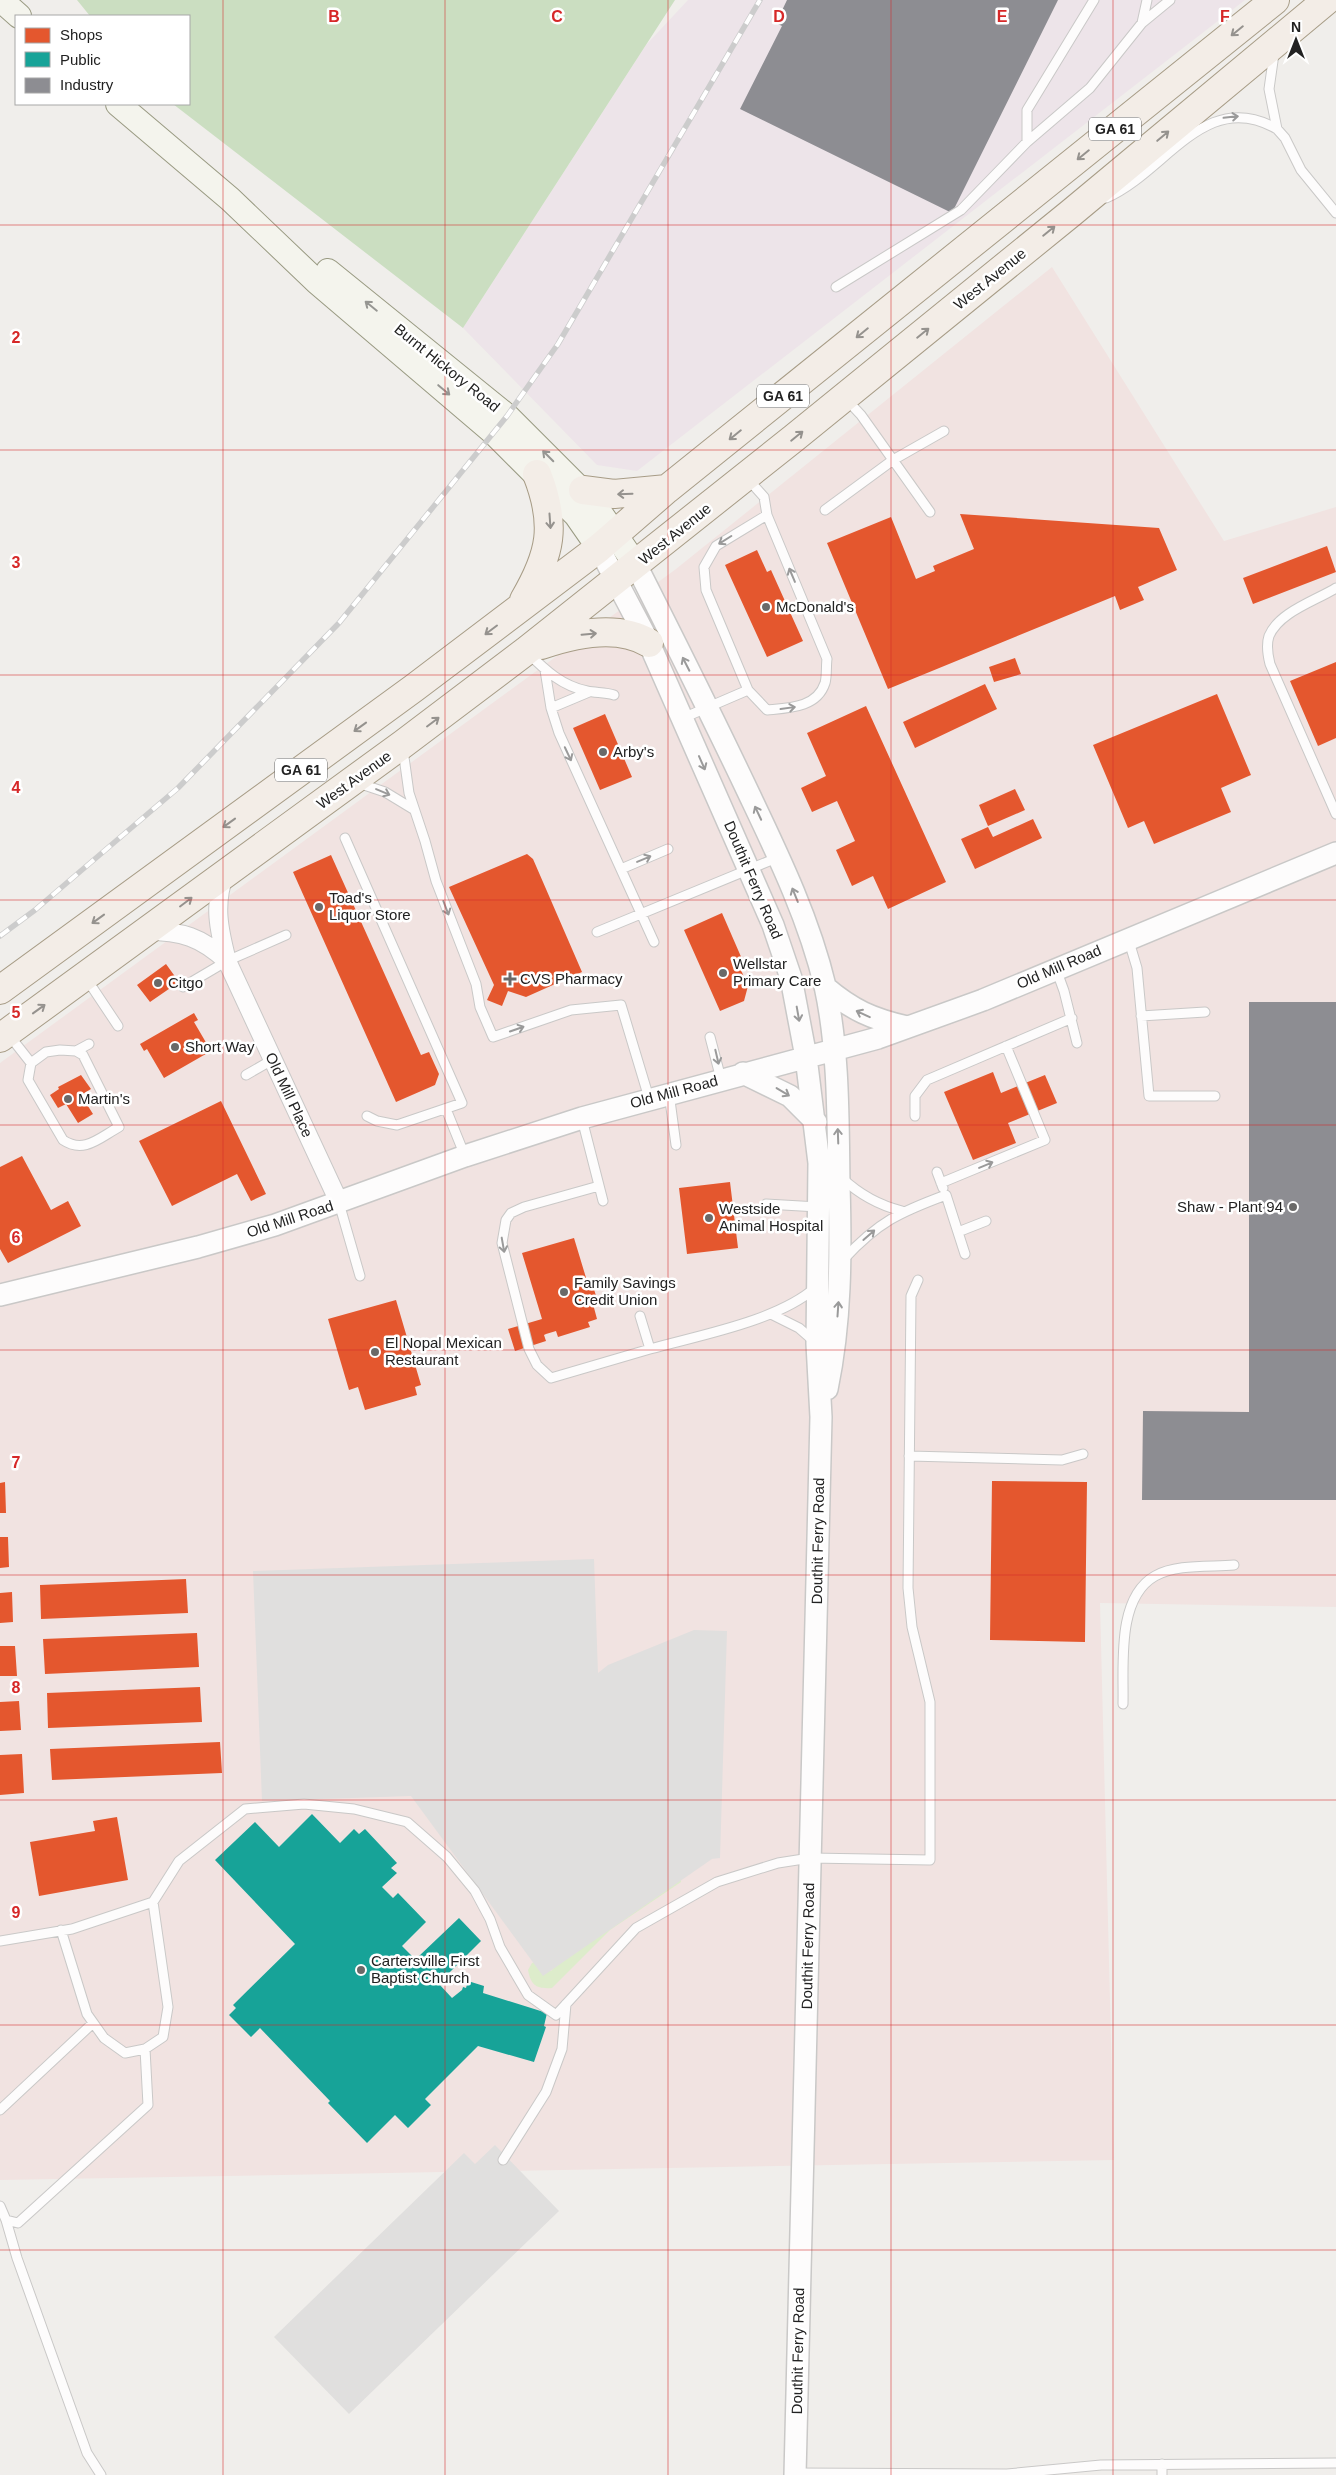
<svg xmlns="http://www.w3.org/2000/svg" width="1336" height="2475" viewBox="0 0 1336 2475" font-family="Helvetica,sans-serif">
  <rect width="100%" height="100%" fill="#f0eeeb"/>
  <path fill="#f1e3e1" d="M1052 267 1224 541 1336 507V1607L1100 1603 1114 2160 0 2180V1063L676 569Z"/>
  <path fill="#ede4e9" d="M688 0H1245L637 471 597 465 463 328 646 45Z"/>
  <path fill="#ddeccb" d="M682 1850 681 1882 610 1930 552 1988C537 1989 531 1986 528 1970L532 1963 540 1960 551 1971 579 1939Z"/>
  <path fill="#cbdec1" d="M77 0H675L463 328 173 104H189V16H90Z"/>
  <path fill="#e0dfde" d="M594 1559 598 1673 608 1665 694 1630 727 1631 720 1858 712 1859 543 1976 411 1796 262 1801 253 1571Z
    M495 2145 559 2211 349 2414 274 2337 464 2153 475 2164Z"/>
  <path fill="#e4572e" d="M960 514 1159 528 1177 570 1138 587 1144 600 1120 610 1115 596 888 689 827 543 891 517 916 579 935 571 933 566 974 549Z
    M1327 546 1336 572 1253 604 1243 578Z
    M757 550 767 572 771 570 803 641 767 657 725 565Z
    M1015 658 1021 674 994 682 989 667Z
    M1336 662V738L1318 746 1290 681Z
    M985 684 997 709 915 748 903 722Z
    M1217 694 1251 775 1221 788 1231 812 1154 844 1144 821 1128 828 1093 745Z
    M866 706 946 882 888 909 873 876 852 886 836 850 855 841 837 801 812 812 801 788 826 776 807 733Z
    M605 714 632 777 600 790 573 728Z
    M1015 789 1025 810 988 826 979 805Z
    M1033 819 1042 838 975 869 961 839 988 827 993 837Z
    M527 854 533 859 582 972 526 997 508 991 502 1006 487 1000 494 985 449 887Z
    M331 855 421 1055 429 1052 439 1074 435 1085 396 1102 293 872Z
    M722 913 742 959 737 961 748 986 744 1001 720 1011 684 930Z
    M166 964 179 982 150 1002 137 985Z
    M194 1013 198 1020 194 1022 211 1051 164 1078 147 1049 144 1051 140 1044Z
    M993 1072 1001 1093 1045 1075 1057 1103 1008 1123 1016 1143 973 1160 944 1092Z
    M81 1075 91 1089 81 1095 93 1114 78 1123 66 1104 58 1108 50 1095 59 1089 58 1087Z
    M221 1101 266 1194 251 1201 237 1174 172 1206 139 1141Z
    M22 1156 51 1210 68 1201 81 1226 8 1263 0 1249V1167Z
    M730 1182 738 1248 687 1254 679 1188Z
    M574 1238 587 1281 591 1280 598 1302 593 1304 597 1319 588 1322 590 1327 558 1337 556 1331 546 1334 544 1335 546 1341 515 1351 508 1329 542 1319 522 1253Z
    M396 1300 421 1385 415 1387 417 1395 365 1410 358 1387 349 1390 328 1319Z
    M992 1481 1087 1482 1085 1642 990 1640Z
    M5 1482 6 1513H0V1483Z
    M0 1537H8L9 1567 0 1568Z
    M186 1579 188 1613 41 1619 40 1585Z
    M12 1592 13 1622 0 1623V1593Z
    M197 1633 199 1667 45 1674 43 1639Z
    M0 1646H15L17 1676H0Z
    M200 1687 202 1722 48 1728 47 1693Z
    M19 1701 21 1730 0 1731V1702Z
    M220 1742 222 1773 52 1780 50 1749Z
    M22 1754 24 1793 0 1795V1755Z
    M117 1817 128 1880 39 1896 30 1842 95 1831 93 1821Z"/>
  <path fill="#17a398" d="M312 1814 340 1843 354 1829 359 1834 365 1829 397 1863 391 1868 397 1873 382 1887 393 1898 398 1893 426 1922 402 1946 414 1958 416 1956 418 1957 459 1918 481 1941 440 1982 439 1984 452 1998 462 1990 463 1987 466 1988 468 1981 484 1986 483 1993 547 2013 544 2026 546 2027 534 2062 478 2046 425 2099 431 2105 408 2128 395 2115 367 2143 328 2103 330 2101 260 2028 251 2037 229 2015 236 2008 233 2005 295 1944 215 1860 255 1822 279 1847Z"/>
  <path fill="#8d8d92" d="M787 0H1058L952 213 740 109 782 26 776 23Z
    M1249 1002H1336V1500H1142L1143 1411 1249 1412Z"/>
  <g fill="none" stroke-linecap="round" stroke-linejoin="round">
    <g stroke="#c9c8c7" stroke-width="11">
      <path id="service" d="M1142 23 1147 0
        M1274 54 1269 89 1277 129 1285 138 1301 170 1336 213
        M1027 142V110L1094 0
        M1106 198C1166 172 1205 87 1277 129
        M836 287 961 210 1027 142 1090 88 1142 23 1170 0
        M846 399 861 415 930 512
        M747 478 764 497 767 515 827 659C826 666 827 676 825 683 817 708 788 708 767 710L748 690 706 590 704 567 716 546 767 515
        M825 510 893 460 944 431
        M1336 588C1315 601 1279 612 1269 636 1266 645 1268 656 1270 664L1336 814
        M528 653C545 670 562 686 587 691 596 693 605 692 614 695
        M545 670 551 708 559 733 654 942
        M551 708 589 692
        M683 718 748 690
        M403 750 409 793 425 841 436 881 476 984 480 1007 493 1037 571 1010 621 1005 649 1098
        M358 783 385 792 413 809
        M345 838 462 1103 397 1125 377 1121 367 1116
        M621 869 668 849
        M597 932 779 857
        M1128 938 1137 968 1149 1096H1215
        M1056 969 1064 991 1077 1043
        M86 978 118 1026
        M183 987 227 961 286 935
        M1141 1016 1205 1012
        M9 1035 31 1063
        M710 1037 721 1079
        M60 1050 76 1051 83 1055 119 1127C99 1138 84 1154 63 1140L28 1080 31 1063 46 1052Z
        M76 1051 89 1044
        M246 1075 272 1060
        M669 1093 676 1145
        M446 1109 465 1156
        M915 1116V1096L927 1080 1072 1018
        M582 1119 603 1201
        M937 1172 943 1188
        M842 1178C860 1195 878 1205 902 1211
        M941 1183 1045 1140 1006 1046
        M599 1186 524 1207 511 1213 506 1220 502 1243 529 1349 537 1365 551 1378 650 1349 640 1316
        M339 1203 360 1276
        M766 1204 818 1207
        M958 1232 986 1221
        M844 1259C878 1222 900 1212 946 1195L965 1254
        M771 1314 799 1328 815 1342
        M650 1349C700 1335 777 1321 815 1288
        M909 1456 1062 1460 1083 1454
        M1123 1704C1124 1666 1116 1598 1155 1576 1176 1564 1209 1567 1234 1565
        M61 1930 87 2014 104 2038 125 2053 145 2049 163 2037 168 2007 153 1902
        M0 1941 72 1929 153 1902 179 1861 245 1809 304 1804 354 1809 407 1822 447 1857 475 1891 490 1919 500 1947 528 1995 556 2015 636 1928 717 1882 778 1863 810 1858 930 1860V1702L912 1627 908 1588 911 1296 918 1280
        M0 2110 93 2023
        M503 2160 546 2092 562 2049 566 2004
        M0 2206 6 2220 18 2223 148 2105 145 2049
        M6 2220 17 2258 87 2453 101 2475
        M1162 2464V2475
        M795 2473 1007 2474 1101 2465 1336 2463"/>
    </g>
    <g stroke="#c9c8c7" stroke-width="20">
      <path id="minor" d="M225 873C213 904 219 930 227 961L339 1202
        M146 931C182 931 201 937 227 961"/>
    </g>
    <g stroke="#c9c8c7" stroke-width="24">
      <path id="tertiary" d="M599 548 649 643 773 925 791 978 806 1057 819 1163 817 1344 821 1417 795 2475
        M636 565C675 642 713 718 750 796 779 857 809 919 825 986 839 1050 838 1120 839 1185 841 1254 841 1322 827 1389
        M825 987C852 1010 872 1019 907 1027
        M743 1073 790 1096 816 1122
        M0 1295 198 1247 275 1225 465 1156 582 1118 878 1038 983 1000 1336 853"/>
    </g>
    <g stroke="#999a82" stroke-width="26">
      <path id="secondary" d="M1 0 19 16
        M118 104 230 199 317 282 493 432 576 515 599 548
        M328 271 507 416 592 501 636 565"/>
    </g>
    <g stroke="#a79c86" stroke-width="30">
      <path id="primary" d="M583 490 614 494 667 489
        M524 600C551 554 557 525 537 474
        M541 645C573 634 618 624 649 643
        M0 990 414 688 599 548 667 489 1275 0
        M0 1038 403 744 526 651 794 438 1071 213 1327 0"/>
    </g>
    <use href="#service" stroke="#fdfcfc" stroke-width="9"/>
    <use href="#minor" stroke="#fdfcfc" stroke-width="18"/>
    <use href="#tertiary" stroke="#fdfcfc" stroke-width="21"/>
    <use href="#secondary" stroke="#f4f4ed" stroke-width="24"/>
    <use href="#primary" stroke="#f3ede7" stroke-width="28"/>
    <g stroke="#ccc" stroke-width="5.5">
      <path id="rail" d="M0 936 35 910 178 788 339 623 507 416 558 344 760 0"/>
    </g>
    <use href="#rail" stroke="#fff" stroke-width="4" stroke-dasharray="11" stroke-linecap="butt"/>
  </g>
  <defs><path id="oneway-shaft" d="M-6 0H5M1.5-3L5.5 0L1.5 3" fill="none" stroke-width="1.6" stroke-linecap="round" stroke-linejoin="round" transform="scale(1.25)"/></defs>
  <g stroke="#95928e">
    <use href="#oneway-shaft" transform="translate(1237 31) rotate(141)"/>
    <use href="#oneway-shaft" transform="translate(1163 136) rotate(-40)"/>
    <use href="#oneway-shaft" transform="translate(1083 155) rotate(141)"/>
    <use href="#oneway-shaft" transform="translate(1049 231) rotate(-39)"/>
    <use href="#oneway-shaft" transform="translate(862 333) rotate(141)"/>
    <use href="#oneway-shaft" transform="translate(923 333) rotate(-39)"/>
    <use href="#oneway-shaft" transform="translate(735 435) rotate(141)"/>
    <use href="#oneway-shaft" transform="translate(797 436) rotate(-39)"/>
    <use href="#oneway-shaft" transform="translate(625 494) rotate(178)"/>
    <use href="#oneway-shaft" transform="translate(550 521) rotate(86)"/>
    <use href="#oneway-shaft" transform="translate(491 630) rotate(143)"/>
    <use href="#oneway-shaft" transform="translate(589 634) rotate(-5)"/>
    <use href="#oneway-shaft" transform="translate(433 722) rotate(-37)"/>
    <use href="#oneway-shaft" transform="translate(360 727) rotate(144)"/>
    <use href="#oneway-shaft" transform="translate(229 823) rotate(144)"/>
    <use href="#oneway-shaft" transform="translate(186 902) rotate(-37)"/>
    <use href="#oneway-shaft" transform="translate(98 919) rotate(144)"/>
    <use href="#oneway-shaft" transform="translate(39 1009) rotate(-36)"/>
  </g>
  <g stroke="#9a9a9a">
    <use href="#oneway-shaft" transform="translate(1231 117) rotate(-6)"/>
    <use href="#oneway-shaft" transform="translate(725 540) rotate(148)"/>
    <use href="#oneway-shaft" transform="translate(792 575) rotate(-113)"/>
    <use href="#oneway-shaft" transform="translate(686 664) rotate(-117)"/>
    <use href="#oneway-shaft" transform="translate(788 708) rotate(-8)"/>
    <use href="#oneway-shaft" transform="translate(568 754) rotate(65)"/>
    <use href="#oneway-shaft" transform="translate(702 763) rotate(66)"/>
    <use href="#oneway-shaft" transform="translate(383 792) rotate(23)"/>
    <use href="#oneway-shaft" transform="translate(758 813) rotate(-115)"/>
    <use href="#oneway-shaft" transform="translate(644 859) rotate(-23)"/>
    <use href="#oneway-shaft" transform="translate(795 895) rotate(-112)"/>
    <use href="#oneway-shaft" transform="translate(446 908) rotate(69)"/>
    <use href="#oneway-shaft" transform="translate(798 1014) rotate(80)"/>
    <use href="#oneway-shaft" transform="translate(863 1014) rotate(-155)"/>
    <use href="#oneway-shaft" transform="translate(517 1029) rotate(-19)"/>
    <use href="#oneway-shaft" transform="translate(717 1057) rotate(77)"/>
    <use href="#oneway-shaft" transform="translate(783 1092) rotate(31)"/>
    <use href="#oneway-shaft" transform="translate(838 1136) rotate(-92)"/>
    <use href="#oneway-shaft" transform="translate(986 1165) rotate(-23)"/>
    <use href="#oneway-shaft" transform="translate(869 1235) rotate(-41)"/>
    <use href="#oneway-shaft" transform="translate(503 1245) rotate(80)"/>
    <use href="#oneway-shaft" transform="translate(838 1309) rotate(-86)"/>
  </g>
  <g stroke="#969692">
    <use href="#oneway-shaft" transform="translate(371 306) rotate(-141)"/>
    <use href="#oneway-shaft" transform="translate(444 390) rotate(40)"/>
    <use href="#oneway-shaft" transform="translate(548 456) rotate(-135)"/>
  </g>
  <path fill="none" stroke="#d62828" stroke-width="1" stroke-opacity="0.55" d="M223 0V2475M445 0V2475M668 0V2475M891 0V2475M1113 0V2475M0 225H1336M0 450H1336M0 675H1336M0 900H1336M0 1125H1336M0 1350H1336M0 1575H1336M0 1800H1336M0 2025H1336M0 2250H1336"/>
  <g fill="#6a6968" stroke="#fff" stroke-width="2">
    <circle cx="766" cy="607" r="5"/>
    <circle cx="603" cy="752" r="5"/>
    <circle cx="319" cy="907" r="5"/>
    <circle cx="723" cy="973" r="5"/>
    <path d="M507.5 971.5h5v5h5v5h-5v5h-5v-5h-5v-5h5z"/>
    <circle cx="158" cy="983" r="5"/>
    <circle cx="175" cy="1047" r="5"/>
    <circle cx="68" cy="1099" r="5"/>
    <circle cx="1293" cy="1207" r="5"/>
    <circle cx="709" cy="1218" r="5"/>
    <circle cx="564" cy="1292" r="5"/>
    <circle cx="375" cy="1352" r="5"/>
    <circle cx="361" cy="1970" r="5"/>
  </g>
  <g text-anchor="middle" stroke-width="5" stroke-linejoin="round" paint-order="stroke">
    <g fill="#fff" stroke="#646464" stroke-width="1">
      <rect x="1089" y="117.5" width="52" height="23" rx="4"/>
      <rect x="757" y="384.5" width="52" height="23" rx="4"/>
      <rect x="275" y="758.5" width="52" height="23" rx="4"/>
    </g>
    <g font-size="14" font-weight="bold" fill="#222">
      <text x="1115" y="134">GA 61</text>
      <text x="783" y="401">GA 61</text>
      <text x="301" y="775">GA 61</text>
    </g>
    <g font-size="15" fill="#222" stroke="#fff">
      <text transform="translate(990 279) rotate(-39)" y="5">West Avenue</text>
      <text transform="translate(447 368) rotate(39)" y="5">Burnt Hickory Road</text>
      <text transform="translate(675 534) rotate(-39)" y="5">West Avenue</text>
      <text transform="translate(354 780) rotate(-36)" y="5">West Avenue</text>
      <text transform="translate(753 880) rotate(67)" y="5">Douthit Ferry Road</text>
      <text transform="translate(1059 967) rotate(-23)" y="5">Old Mill Road</text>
      <text transform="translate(674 1092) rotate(-15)" y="5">Old Mill Road</text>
      <text transform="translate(289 1095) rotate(65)" y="5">Old Mill Place</text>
      <text transform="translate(290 1219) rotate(-18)" y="5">Old Mill Road</text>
      <text transform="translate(818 1541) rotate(-89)" y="5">Douthit Ferry Road</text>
      <text transform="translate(808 1946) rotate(-89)" y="5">Douthit Ferry Road</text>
      <text transform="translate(798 2351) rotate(-89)" y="5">Douthit Ferry Road</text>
    </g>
    <g font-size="15" fill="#222" stroke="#fff" text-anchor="start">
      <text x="776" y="612">McDonald's</text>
      <text x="613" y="757">Arby's</text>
      <text x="329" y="903">Toad's<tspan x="329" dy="17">Liquor Store</tspan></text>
      <text x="733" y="969">Wellstar<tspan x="733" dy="17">Primary Care</tspan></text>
      <text x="520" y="984">CVS Pharmacy</text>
      <text x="168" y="988">Citgo</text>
      <text x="185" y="1052">Short Way</text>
      <text x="78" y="1104">Martin's</text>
      <text x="1283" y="1212" text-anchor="end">Shaw - Plant 94</text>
      <text x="719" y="1214">Westside<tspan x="719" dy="17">Animal Hospital</tspan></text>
      <text x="574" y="1288">Family Savings<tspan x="574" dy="17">Credit Union</tspan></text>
      <text x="385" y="1348">El Nopal Mexican<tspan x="385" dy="17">Restaurant</tspan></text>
      <text x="371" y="1966">Cartersville First<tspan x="371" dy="17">Baptist Church</tspan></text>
    </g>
  </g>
  <g font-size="16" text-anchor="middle" font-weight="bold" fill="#d62828" stroke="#fff" stroke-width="5" stroke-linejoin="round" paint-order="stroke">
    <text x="334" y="22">B</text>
    <text x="557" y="22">C</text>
    <text x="779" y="22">D</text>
    <text x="1002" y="22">E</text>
    <text x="1225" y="22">F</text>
    <text x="16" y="343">2</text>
    <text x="16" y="568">3</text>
    <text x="16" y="793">4</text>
    <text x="16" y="1018">5</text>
    <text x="16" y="1243">6</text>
    <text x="16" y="1468">7</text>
    <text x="16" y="1693">8</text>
    <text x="16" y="1918">9</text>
  </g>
  <rect x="15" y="15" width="175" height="90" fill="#ffffff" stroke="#a7a7a7"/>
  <rect x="25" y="28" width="25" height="15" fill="#e4572e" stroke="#a7a7a7"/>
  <text x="60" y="40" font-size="15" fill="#222222">Shops</text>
  <rect x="25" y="52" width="25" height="15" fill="#17a398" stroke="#a7a7a7"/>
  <text x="60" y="65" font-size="15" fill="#222222">Public</text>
  <rect x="25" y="78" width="25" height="15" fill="#8d8d92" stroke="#a7a7a7"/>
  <text x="60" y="90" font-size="15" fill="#222222">Industry</text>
  <g transform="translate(1296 40)" stroke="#ffffff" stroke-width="4" paint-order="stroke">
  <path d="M0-4L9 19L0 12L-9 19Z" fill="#222222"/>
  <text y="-8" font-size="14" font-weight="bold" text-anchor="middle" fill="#222222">N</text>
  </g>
</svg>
